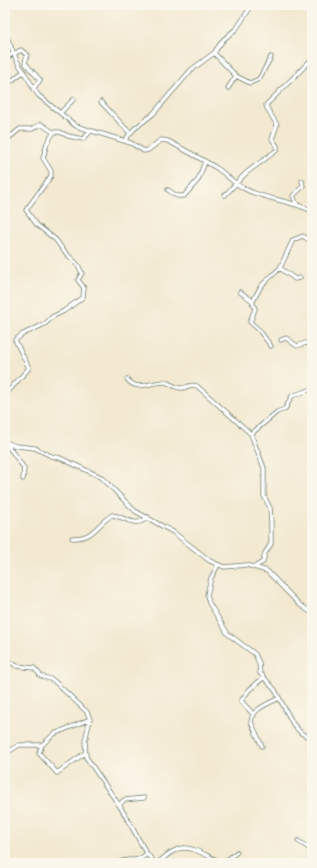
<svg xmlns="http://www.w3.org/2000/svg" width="317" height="868" viewBox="0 0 317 868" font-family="Pangolin,sans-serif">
  <rect width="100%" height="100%" fill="#fbf7ec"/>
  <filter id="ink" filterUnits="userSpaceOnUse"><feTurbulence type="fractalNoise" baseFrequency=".025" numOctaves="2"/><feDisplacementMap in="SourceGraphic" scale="8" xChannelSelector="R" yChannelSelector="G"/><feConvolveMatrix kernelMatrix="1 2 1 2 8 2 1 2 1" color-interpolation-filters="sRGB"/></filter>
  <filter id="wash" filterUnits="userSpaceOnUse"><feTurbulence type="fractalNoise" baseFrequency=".012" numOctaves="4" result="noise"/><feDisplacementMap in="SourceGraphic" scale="16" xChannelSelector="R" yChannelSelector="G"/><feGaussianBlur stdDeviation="0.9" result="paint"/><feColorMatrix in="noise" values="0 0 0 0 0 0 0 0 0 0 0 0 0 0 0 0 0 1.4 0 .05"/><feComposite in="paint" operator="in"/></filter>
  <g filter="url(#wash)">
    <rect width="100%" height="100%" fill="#f3e9d1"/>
  </g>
  <g filter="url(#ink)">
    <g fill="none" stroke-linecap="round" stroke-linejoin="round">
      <g stroke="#69796b" stroke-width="5">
        <path id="street" d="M5 33 17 61 38 95 76 126 131 143 144 151 148 150 161 140 168 141C185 150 202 159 218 169 228 176 234 184 245 189 266 200 291 200 312 211
          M214 53 236 76 250 83 259 79 271 57
          M14 54 21 50 27 55 25 63 40 80 33 89
          M5 60 13 53
          M5 86 24 71
          M228 88 236 76
          M101 102 130 133
          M60 113 74 99
          M5 141 20 129H32L41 124 53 132H60L68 136 83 139 91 131
          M124 141 134 129 153 114 191 70 214 53 223 40 237 28 252 5
          M168 190 177 196H184L198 180 205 162
          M225 195 246 173 277 150V146L272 139 277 125 267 108 266 105 312 59
          M297 205 293 196 303 186 302 181
          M280 268 295 279 300 278
          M240 292 253 301 261 286 280 268 293 240 303 236 312 242
          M252 301 255 309 250 322 259 330 271 346
          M281 340 286 338 297 346 306 343 312 346
          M127 379C137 393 152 381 165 382 170 383 174 387 180 388 187 389 188 383 197 386L251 434
          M5 395 29 368 15 340 23 334 45 324 52 317 64 311 83 297 84 288 78 280 82 273 78 265 63 250 56 240 37 225 26 210 51 176V171L43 158 47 143 54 132
          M5 442 16 446 35 448 51 456 60 458 101 477 135 511 173 532 210 561 224 567 247 565 267 571 299 604 312 613
          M5 442 24 468 23 479
          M72 538C94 539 96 525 112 515 126 517 136 529 148 517
          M218 565 211 578 207 595 209 603 228 634 255 654 259 663 260 673 275 690 293 724 301 733 312 739
          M254 567 263 562 265 553 271 544V522L270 508 264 496V468L251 434 277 412 285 409 292 396 312 389
          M5 659 17 666 34 668 41 676 53 680 87 712 90 719 85 741 86 757 121 808 147 854 155 863
          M254 715 241 701 249 690 263 678
          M42 745 39 753 57 773 85 753
          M262 746 251 722C252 708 269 704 279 698
          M5 754 19 745H42L54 734 90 719
          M119 805 124 800 144 798
          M298 841 309 848 312 854
          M118 863C131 856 133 865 147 854
          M158 863C184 838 191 849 221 862L227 860 237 852"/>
      </g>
      <use href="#street" stroke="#fff" stroke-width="3.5"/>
    </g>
  </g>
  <rect width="317" height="868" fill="none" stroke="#fbf7ec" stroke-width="20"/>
</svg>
